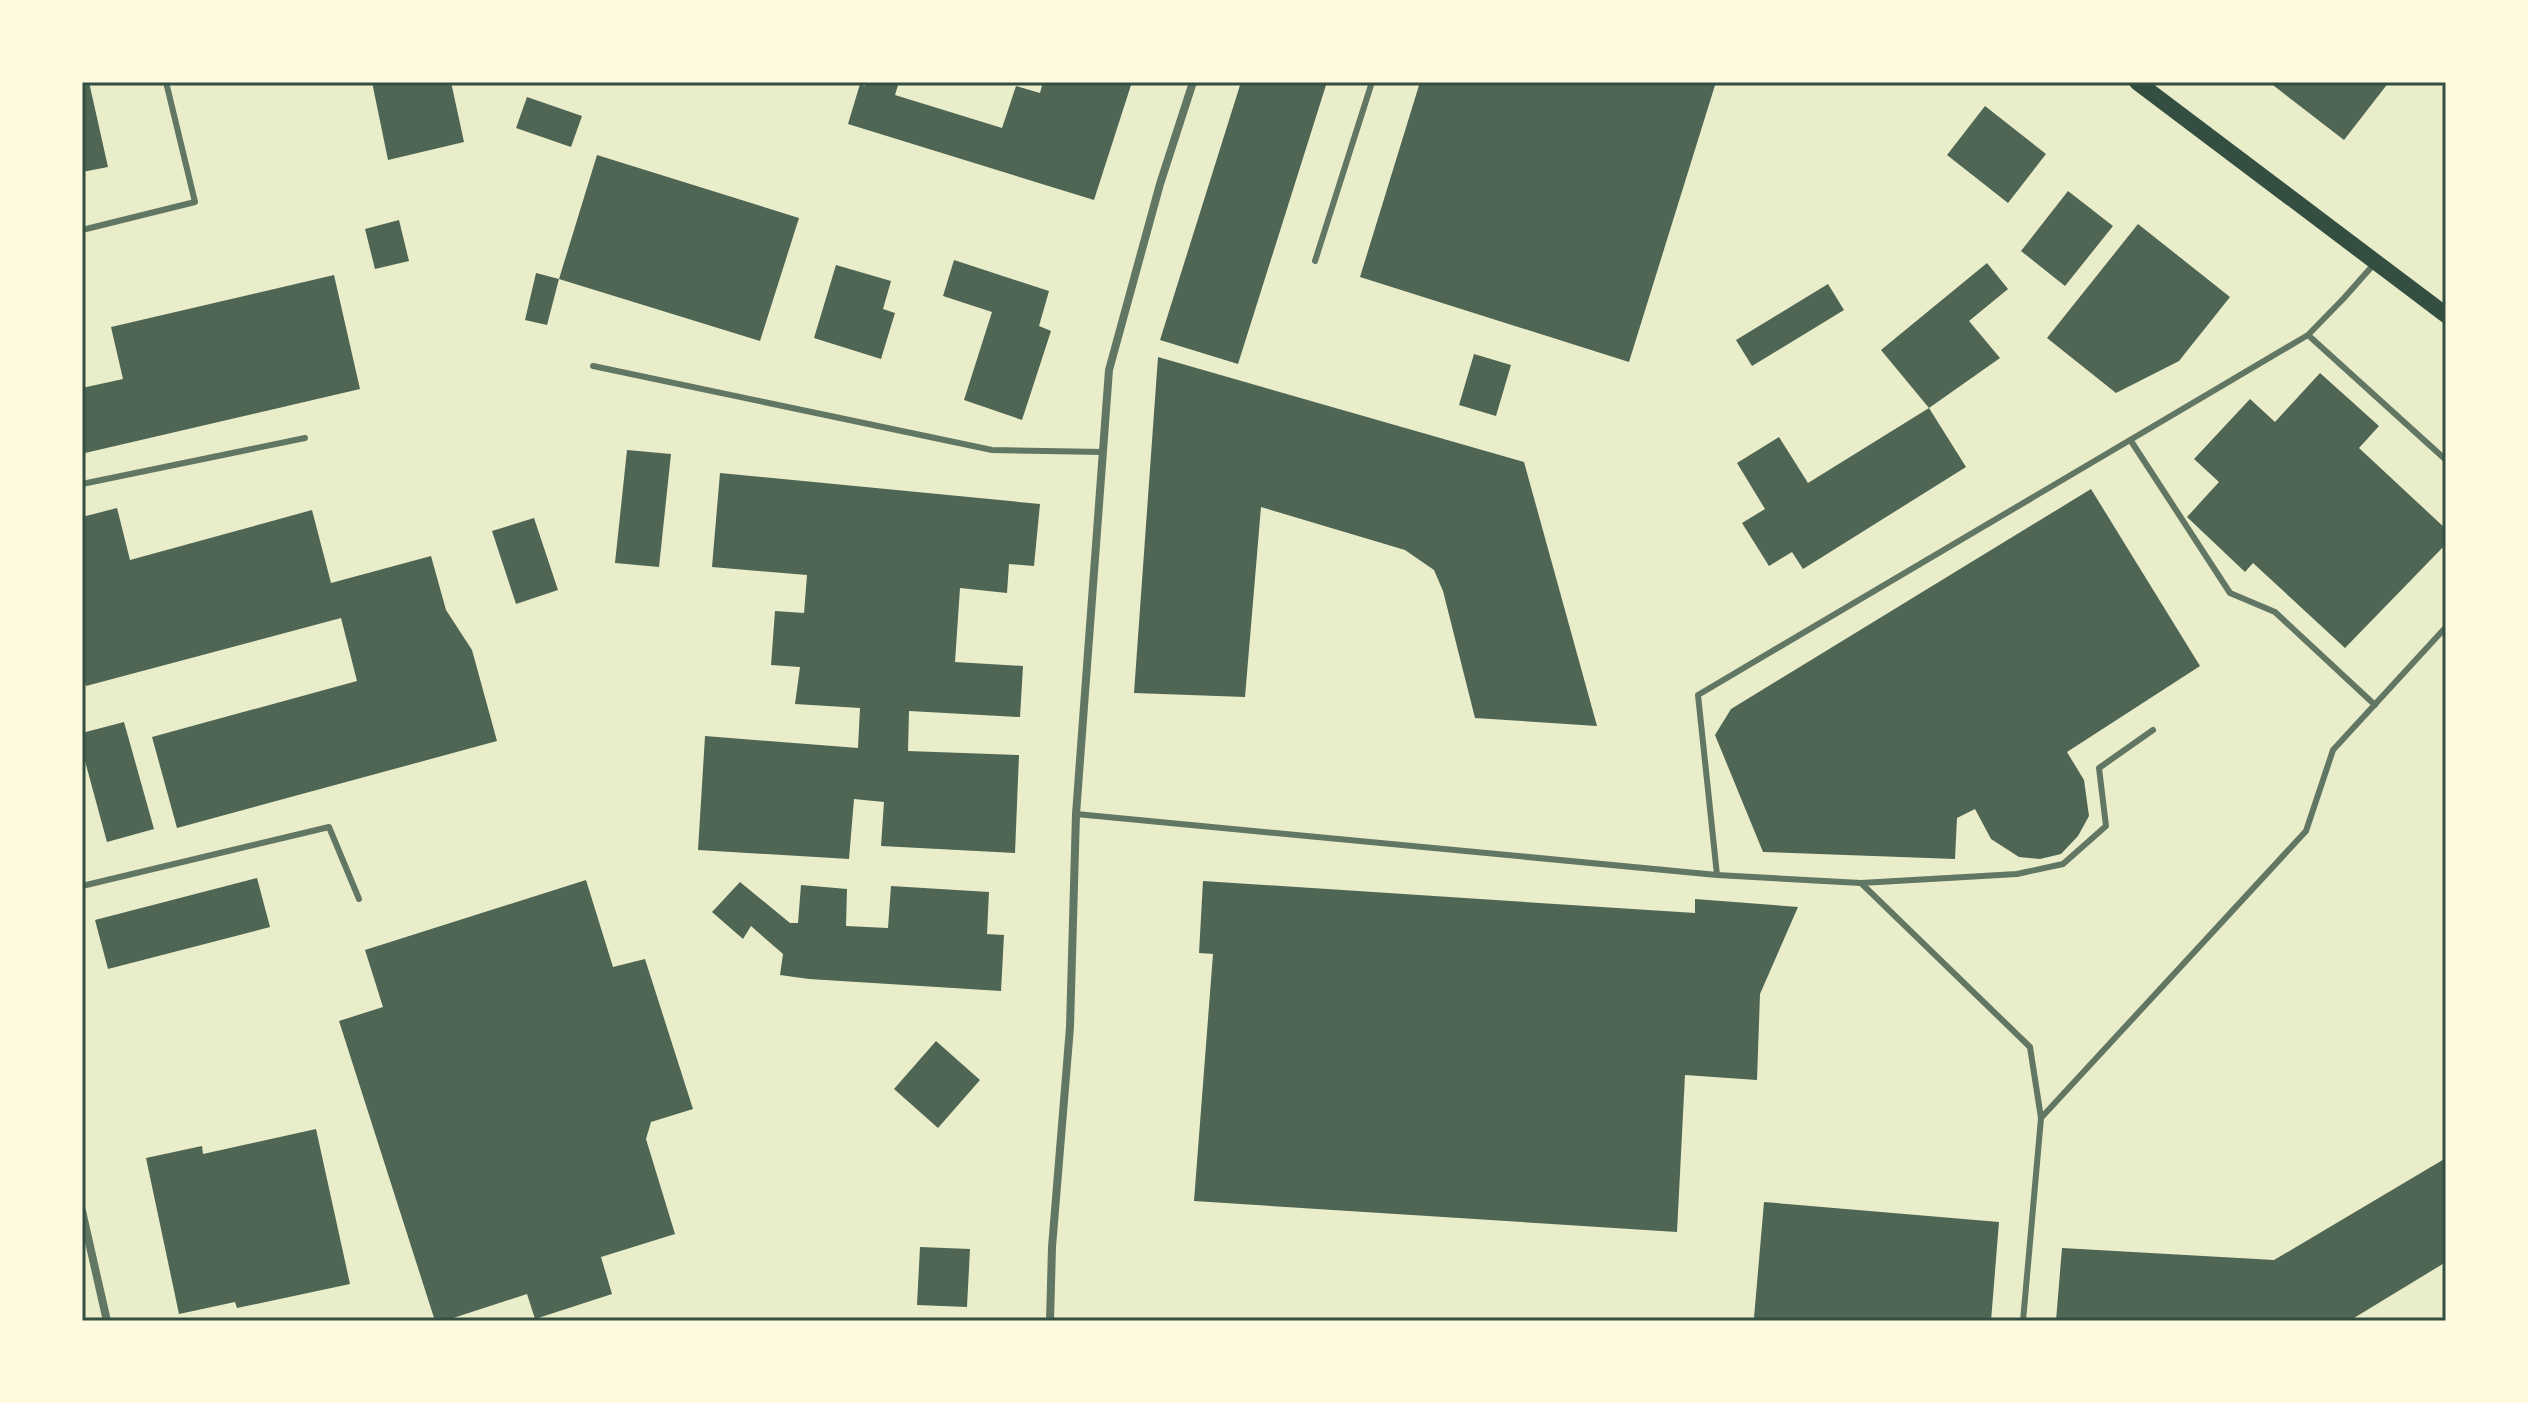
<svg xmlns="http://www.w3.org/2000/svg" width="2528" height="1403" viewBox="0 0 2528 1403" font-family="'Source Sans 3',sans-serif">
  <rect width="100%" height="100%" fill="#e9edc9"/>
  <path fill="#4f6655" d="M82 82H89L108 167 82 172Z
    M372 82H451L464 142 388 160Z
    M866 82H899L895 95 1002 128 1016 86 1040 93 1043 82H1132L1094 200 848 124 860 84 865 86Z
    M1241 82H1327L1238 364 1160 340Z
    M1420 82H1716L1629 362 1360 277Z
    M2269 82H2389L2344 140Z
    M527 97 582 116 571 147 516 128Z
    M1985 106 2046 154 2008 203 1947 155Z
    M597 155 799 218 760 341 559 279 547 325 525 320 536 273 559 279Z
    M2068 191 2113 226 2065 286 2021 251Z
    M399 220 409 261 375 269 365 229Z
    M2138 224 2230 297 2179 361 2116 393 2047 338Z
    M954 260 1049 291 1039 326 1051 331 1022 420 964 400 992 312 943 296Z
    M1987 263 2008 289 1969 321 2000 358 1929 408 1881 350Z
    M836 265 891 281 883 309 895 313 881 359 814 338Z
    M334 275 360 389 85 453 82 441V388L123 379 111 327Z
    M1828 284 1844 310 1752 366 1736 340Z
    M1474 354 1511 365 1496 416 1459 405Z
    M1158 357 1524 462 1597 726 1475 718 1443 591 1434 570 1405 550 1261 507 1245 697 1134 693Z
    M2320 373 2379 426 2359 448 2446 529V544L2345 648 2253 563 2245 572 2187 517 2219 482 2194 459 2250 399 2275 422Z
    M1929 408 1966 467 1803 569 1792 552 1769 566 1742 523 1765 509 1737 463 1779 437 1808 483Z
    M627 450 671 454 659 567 615 563Z
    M720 473 1040 504 1034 566 1009 564 1007 593 960 588 955 662 1023 666 1020 717 909 711 908 751 1019 755 1015 853 881 846 884 802 854 799 849 859 698 850 705 736 858 748 860 708 795 704 800 667 771 665 775 611 804 613 807 575 712 567Z
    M2091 489 2200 666 2067 752 2084 780 2089 816 2078 836 2061 854 2040 859 2019 857 1991 839 1975 809 1957 818 1955 859 1763 852 1715 735 1731 709Z
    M117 508 130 560 312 510 331 583 431 556 446 610 472 650 497 741 177 828 152 737 357 681 341 618 86 686 82 673V517Z
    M534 518 558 590 516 604 492 531Z
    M124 722 154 829 107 842 82 750V733Z
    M257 878 270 927 108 969 95 920Z
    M586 880 613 967 645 959 693 1109 651 1122 646 1139 675 1234 601 1257 612 1294 535 1319 527 1294 444 1321H435L339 1021 383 1007 365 950Z
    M1203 881 1695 913V899L1798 907 1760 994 1757 1080 1685 1075 1677 1232 1194 1201 1213 954 1199 953Z
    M740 882 790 923H798L801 885 847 889 846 926 888 928 891 886 989 892 987 934 1004 935 1001 991 809 979 780 975 783 954 751 926 743 939 712 912Z
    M936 1041 980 1080 938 1128 894 1089Z
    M316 1129 350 1284 237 1308 235 1302 179 1314 146 1158 202 1146 203 1154Z
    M2446 1158V1262L2349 1321H2056L2062 1248 2274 1260Z
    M1764 1202 1999 1222 1991 1321H1793L1754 1318Z
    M920 1247 970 1249 967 1307 917 1305Z"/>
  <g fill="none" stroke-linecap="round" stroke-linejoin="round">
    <path stroke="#617663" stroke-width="6" d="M82 230 195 202 166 82
      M1315 261 1372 82
      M2308 335 2446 460
      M593 366 992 450 1103 452
      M2131 441 2230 593 2275 612 2375 705
      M82 484 305 438
      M1076 814 1717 875 1861 883 2030 1047 2041 1118 2023 1321
      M1717 875 1698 695 2308 335 2344 298 2375 263
      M1861 883 2017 874 2063 864 2106 826 2099 768 2153 730
      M82 886 329 827 359 899
      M2041 1118 2306 831 2333 750 2446 627"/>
    <path stroke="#617663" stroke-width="8" d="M82 1211 107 1321
      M1050 1321 1052 1247 1070 1027 1076 814 1109 370 1160 184 1193 82"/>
    <path stroke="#344e41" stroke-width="16" d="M2137 82 2446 315"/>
  </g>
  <rect width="2528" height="1403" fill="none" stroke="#fefae0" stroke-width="168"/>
  <rect x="84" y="84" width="2360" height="1235" fill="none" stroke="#344e41" stroke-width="3"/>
</svg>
